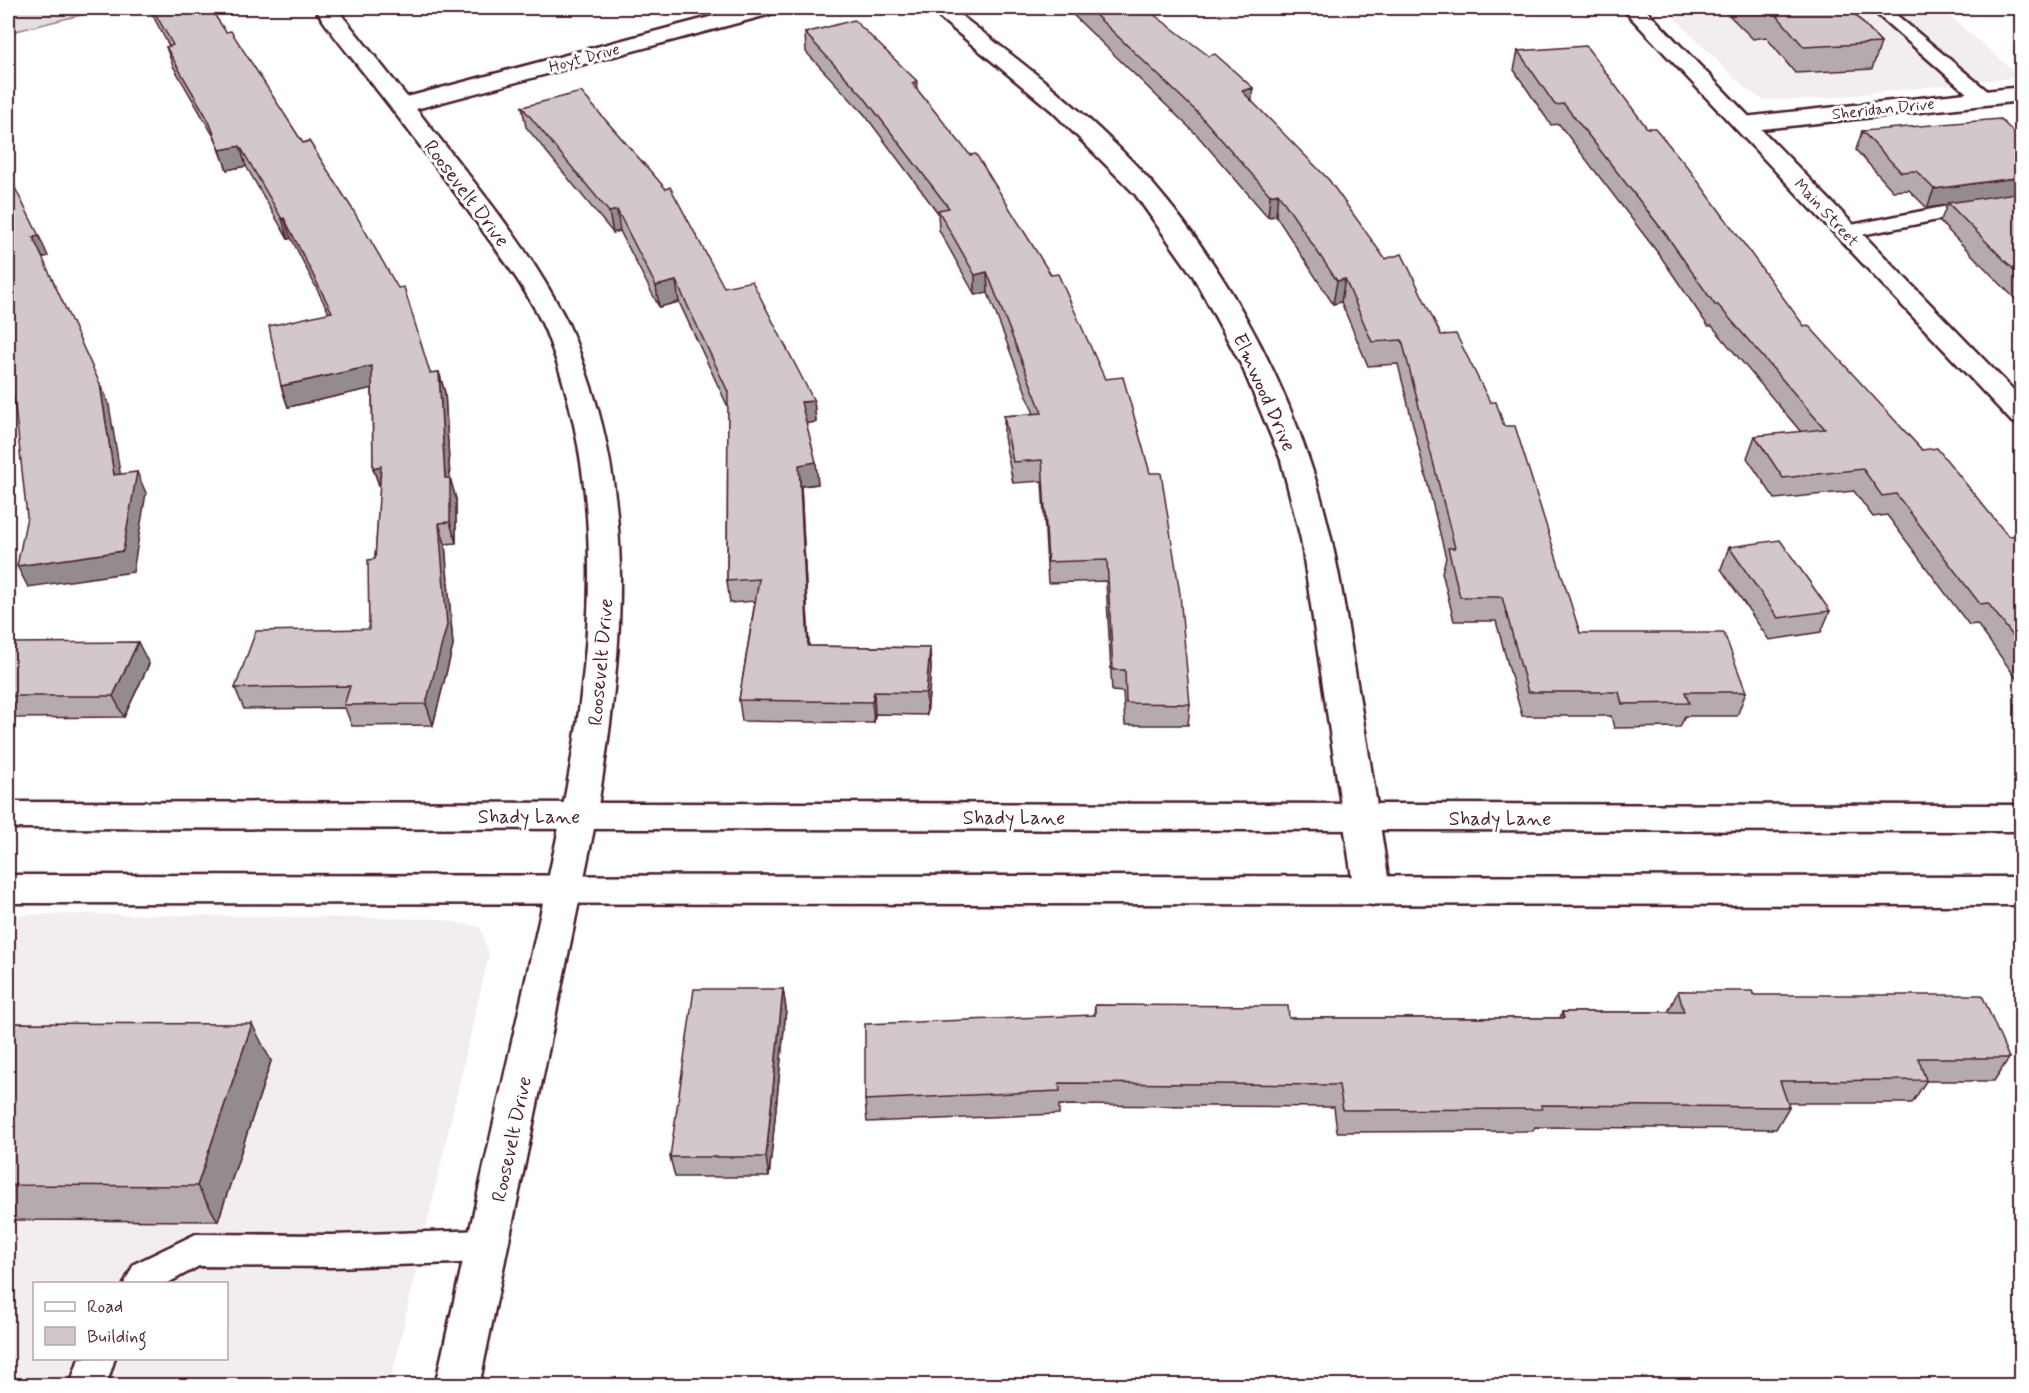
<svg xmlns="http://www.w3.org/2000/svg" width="2029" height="1393" viewBox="0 0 2029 1393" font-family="Mynerve,sans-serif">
  <rect width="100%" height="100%" fill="#fff"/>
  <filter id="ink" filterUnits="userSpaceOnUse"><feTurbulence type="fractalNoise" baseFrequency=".0167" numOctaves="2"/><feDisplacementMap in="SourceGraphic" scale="12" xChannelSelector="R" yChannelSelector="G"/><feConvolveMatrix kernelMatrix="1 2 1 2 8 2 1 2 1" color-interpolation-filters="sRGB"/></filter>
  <g filter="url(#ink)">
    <path fill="#f2eeef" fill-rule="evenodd" d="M1664 8H1940L2021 77 1807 100H1764L1748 91Z
      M85 914 439 919 480 927 489 954 390 1385H8V915ZM34 1284H226V1358H34Z"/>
    <path fill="#e5dee0" stroke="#987e86" stroke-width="1.5" d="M8 8H109L8 33Z"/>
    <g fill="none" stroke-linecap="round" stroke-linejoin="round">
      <g stroke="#4a1f2b" stroke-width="5">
        <path id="lane" d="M1870 8H1888L1991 94 1993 98 1991 102H1977Z
          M2022 196V208L1963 215 1846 238 1839 236 1836 232 1839 228 1846 226 1963 203Z
          M488 1230 500 1235 505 1246 500 1257 488 1262 332 1267 199 1266 166 1284H124L134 1264 196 1234 332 1235Z
          M79 1358H115L106 1386H70Z"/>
      </g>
      <g stroke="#4a1f2b" stroke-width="5">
        <path id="street" d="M315 8H336L407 97 744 8H778L775 13 416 109C468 175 525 241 564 316 574 334 580 355 587 375 639 521 620 674 595 824L479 1386H435C465 1253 494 1120 524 988 572 772 631 547 546 332 532 298 509 267 488 238 452 188 415 138 377 90 357 63 332 36 315 8Z
          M928 8H951C1021 62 1092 115 1151 182 1220 261 1276 361 1309 460 1332 526 1343 596 1354 665 1365 731 1376 797 1386 864L1390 891 1385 901 1372 905 1359 901 1354 891 1301 539 1281 460 1242 366 1193 276 1135 194 1052 111Z
          M2022 87V101L1744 131 1736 129 1732 124 1736 119 1744 117Z"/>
      </g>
      <g stroke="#4a1f2b" stroke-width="5">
        <path id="secondary" d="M1622 8H1644L2022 399V425L2012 422Z
          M8 802 2022 805V831L8 828Z
          M8 875 2022 877V905L8 903Z"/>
      </g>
      <use href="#lane" fill="#fff" fill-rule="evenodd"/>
      <use href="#street" fill="#fff" fill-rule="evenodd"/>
      <use href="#secondary" fill="#fff" fill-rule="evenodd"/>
    </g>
    <path fill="#b5abaf" stroke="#4a1f2b" stroke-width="1.5" d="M150 8H210L430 373 439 372 445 393 450 478 456 499V543L445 544 453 646 433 725 352 726 345 708 244 709 235 688 369 629 375 559 380 488 373 468 372 388 288 407 281 386 329 313 291 238 288 239 246 166 227 170 216 140 173 66 166 47 169 46 153 16Z
      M1066 8H1145L1251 101 1385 259 1490 402 1504 426 1580 633 1746 692 1737 716H1685L1680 727 1614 728 1611 716H1522L1496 621H1454L1442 572 1446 558 1398 364 1368 366 1341 302 1333 304 1276 216 1268 217 1197 135Z
      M1722 8H1851V10L1881 43 1872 69 1795 73 1766 37 1753 39Z
      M805 33 917 89 1190 704 1188 725H1125L1123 692 1112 691 1106 581 1048 583 1042 481 1013 483 1004 437V416L1034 414 988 293 975 295 939 230 938 213 865 115 806 52Z
      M1518 51 1647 128 1804 326 1922 450 2008 536 2022 535V686L1977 624 1969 625 1887 515 1873 517 1854 491 1775 499 1747 458 1755 436 1801 432 1712 326H1708L1661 257 1559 124 1551 125 1514 70Z
      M522 107 724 287 814 401 816 422 806 423 818 484 801 486 809 646 930 648 931 669 927 715 875 714 874 723 742 721 739 700 755 601 730 603 727 581 728 407 679 302 659 307 620 231 613 233 526 127Z
      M1862 131 2022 140V306L1940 222 1947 205 1927 208 1909 190 1893 191 1856 150Z
      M1729 547 1830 611 1821 632 1769 640 1721 569Z
      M8 643 149 664 124 717 8 718Z
      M783 989 786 1009 769 1177H675L670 1157Z
      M1678 991 1754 995 2009 1058 1994 1081H1926L1912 1103H1787L1789 1107 1776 1129 1535 1127 1533 1131 1337 1132 1334 1107 1059 1105V1114L867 1122 865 1100 1094 1015 1095 1005 1289 1018H1560L1562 1012H1668Z
      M8 1023 271 1061 218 1221 8 1220Z"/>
    <path fill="#938b8e" stroke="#4a1f2b" stroke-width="1.5" d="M917 81 918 101 912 83Z
      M1253 88 1251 110 1242 91Z
      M240 146 246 166 227 170 220 150Z
      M2022 177V195L1948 203 1947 205 1927 208 1934 189Z
      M1278 193 1276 216 1268 217 1270 195Z
      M617 210 620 231 613 233 609 212Z
      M284 218 291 238 288 239 282 219Z
      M39 236 48 256 42 258 33 237Z
      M987 272 988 293 975 295V275Z
      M1345 279 1341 302 1333 304 1337 281Z
      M676 281 679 302 659 307 656 286Z
      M372 366 378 387 288 407 281 386Z
      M439 372 445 393 450 480V478L456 499V543L450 522 445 478Z
      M100 384 109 405 124 496 114 475Z
      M814 401 816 422 803 424 801 402Z
      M816 462 818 484 801 486 810 668 808 646 799 465Z
      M381 466 380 488 373 468Z
      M137 472 146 493 133 572 28 587 17 566Z
      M439 523 445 544 453 646 433 725 426 704Z
      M138 642 149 664 124 717 113 696Z
      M930 648 931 669 927 715 926 693Z
      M874 692 875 714 874 723 872 702Z
      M783 989 786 1009 769 1177 766 1157Z
      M252 1024 271 1061 218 1221 197 1186Z"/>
    <path fill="#d2c7cb" stroke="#4a1f2b" stroke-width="1.5" d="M152 8H210L226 32 231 31 303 143 309 141 353 210 398 288 404 287 430 373 439 372 445 478H450V522L439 523 447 625 426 704 344 705 350 686 235 688 256 631 369 629 368 560 375 559 381 466 373 468 372 366 281 386 269 326 332 312 284 218 282 219 240 146 220 150 209 121 166 47 173 45Z
      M1088 8H1145L1209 56 1215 54 1253 88 1242 91 1329 180 1385 259 1402 254 1441 335 1456 334 1490 402H1496L1504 426H1515L1580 633H1724L1746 692H1685L1689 703 1622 704 1619 692H1528L1502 597H1460L1448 548H1455L1402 340 1372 342 1345 279 1337 281 1278 193 1270 195 1198 113Z
      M1755 8H1849L1881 43 1804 47 1774 12 1761 13Z
      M854 20 917 81 912 83 970 155 976 154 1051 275 1058 274 1105 379 1123 377 1150 473H1161L1180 594 1190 704 1126 703 1125 670H1113L1107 560 1048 562 1042 460 1013 462 1004 416 1042 413 987 272 975 275 938 210 949 208 863 96 805 33Z
      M1586 46 1647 128H1655L1689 169 1804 326 1808 325 1922 450 1937 448 2008 536 2022 535V648L1988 603 1980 604 1896 494 1882 496 1863 469 1783 478 1755 436 1825 429 1718 305H1715L1667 236 1564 104 1555 105 1518 51Z
      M581 92 666 189 670 187 724 287 752 281 814 401 801 402 816 462 799 465 808 646 930 648 926 693 874 692 872 702 739 700 759 579 727 581 728 392 676 281 656 286 617 210 609 212 522 107Z
      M2000 119 2022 140V177L1934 189 1916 171 1901 172 1862 131Z
      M8 183 13 184 39 236 33 237 100 384 114 475 137 472 123 551 17 566 27 517 14 397 8 380Z
      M2022 192V278L1948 203Z
      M1780 540 1830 611 1778 618 1729 547Z
      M138 642 113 696H8V643Z
      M694 989H783L766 1157H670Z
      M1678 991H1752L1754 995H1982L2009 1058H1918L1926 1080 1780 1081 1789 1107 1541 1105 1542 1109 1343 1110 1339 1085 1059 1083 1060 1091 865 1100V1024L1095 1015V1005L1288 1006 1289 1018H1564L1562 1012H1684Z
      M8 1023 252 1024 197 1186 8 1185Z"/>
  </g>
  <g text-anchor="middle" stroke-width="6" stroke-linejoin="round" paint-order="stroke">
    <g font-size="16" fill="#4a1f2b" stroke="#fff">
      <text transform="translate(584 57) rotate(-15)" y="6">Hoyt Drive</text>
      <text transform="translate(1883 108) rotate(-6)" y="6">Sheridan Drive</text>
      <text transform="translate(1827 212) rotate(47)" y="6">Main Street</text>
    </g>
    <g font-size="20" fill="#4a1f2b" stroke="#fff">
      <text transform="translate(467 193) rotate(53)" y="7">Roosevelt Drive</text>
      <text transform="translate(1265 392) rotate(66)" y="7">Elmwood Drive</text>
      <text transform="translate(600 662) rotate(-85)" y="7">Roosevelt Drive</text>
      <text x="529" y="823">Shady Lane</text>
      <text x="1014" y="824">Shady Lane</text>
      <text x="1500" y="825">Shady Lane</text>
      <text transform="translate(511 1139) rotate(-78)" y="7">Roosevelt Drive</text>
    </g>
  </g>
  <rect width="2029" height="1393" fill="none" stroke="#fff" stroke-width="30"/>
  <rect x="15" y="15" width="1999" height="1363" fill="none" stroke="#4a1f2b" stroke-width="2" filter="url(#ink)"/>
  <rect x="33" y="1282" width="195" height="78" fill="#ffffff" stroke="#b7a5aa" stroke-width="1.5"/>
  <rect x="45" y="1302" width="30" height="9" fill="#ffffff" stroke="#b7a5aa" stroke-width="1.5"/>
  <text x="87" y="1312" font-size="18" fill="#4a1f2b">Road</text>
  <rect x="45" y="1327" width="30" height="18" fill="#d2c7cb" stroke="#b7a5aa" stroke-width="1.5"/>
  <text x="87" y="1342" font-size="18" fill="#4a1f2b">Building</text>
</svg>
